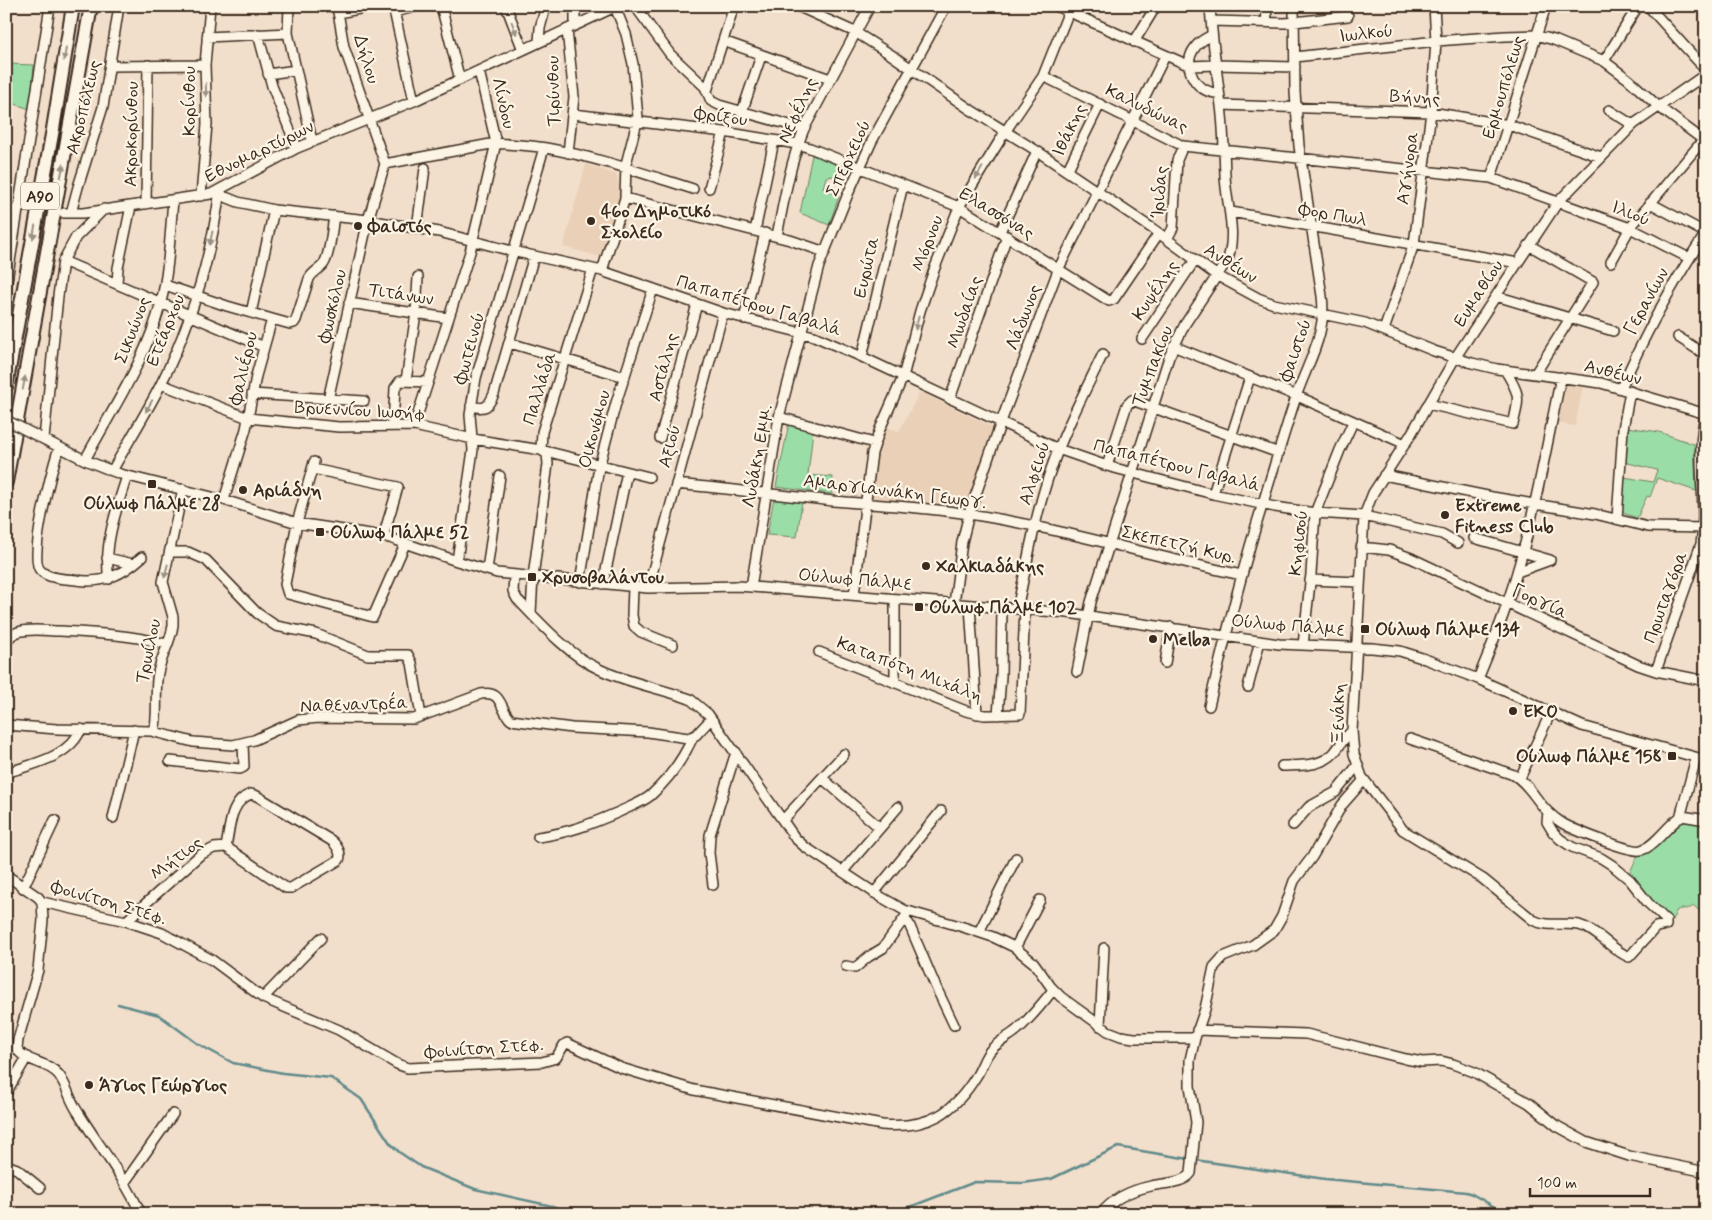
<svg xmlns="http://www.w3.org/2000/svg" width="1712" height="1220" viewBox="0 0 1712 1220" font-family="Mynerve,sans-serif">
  <rect width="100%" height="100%" fill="#f2dfcb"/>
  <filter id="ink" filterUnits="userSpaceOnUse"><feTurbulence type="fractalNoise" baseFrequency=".02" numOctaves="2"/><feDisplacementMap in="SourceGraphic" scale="10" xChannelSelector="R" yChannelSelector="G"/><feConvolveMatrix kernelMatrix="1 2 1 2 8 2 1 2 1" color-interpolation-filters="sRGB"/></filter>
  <g filter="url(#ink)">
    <path fill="#ebd0b8" d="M586 164 617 175 620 194 601 257 563 247Z
      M1564 384 1583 387 1575 426 1556 423Z
      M920 392 993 427 966 508 871 497 878 444 884 426 899 431Z"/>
    <path fill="#9bdda7" stroke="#6b8462" d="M9 64 34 65 30 109 6 101V70Z
      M812 155 846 168 843 175 826 177 823 188 839 196 829 225 800 213Z
      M789 423 813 430 808 475 833 477 832 494 776 487Z
      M1627 427 1659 432 1694 444 1696 491 1657 478 1650 497 1647 496 1637 518 1620 512 1624 477 1653 482 1657 470 1624 462Z
      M774 498 802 501 797 537 767 535Z
      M1683 822H1691L1706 824 1704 884 1706 913H1702L1694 906C1688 910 1683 908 1677 910L1669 927 1670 919 1669 916 1646 895 1629 874 1638 855 1649 853Z"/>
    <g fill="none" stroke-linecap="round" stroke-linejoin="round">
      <path stroke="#618a8b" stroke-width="2.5" d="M118 1004 159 1015 198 1044 233 1063 283 1073 331 1078 361 1099 390 1143 399 1152 421 1167 475 1189 552 1206 577 1214
        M1195 1160 1325 1179 1466 1192 1472 1194 1507 1214
        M552 1206 554 1214
        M884 1214 915 1205 975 1182 1023 1183 1051 1179 1118 1147 1189 1159"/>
      <g stroke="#3b2a1e" stroke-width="12">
        <path id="minor" d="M289 6 288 33 312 141
          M393 6 414 101
          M441 6 460 80
          M506 6 523 50
          M635 6 670 54 705 87 711 101 719 105 804 129
          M797 6 855 32 890 54 971 110 1037 151 1153 229 1216 275 1258 298 1274 304 1365 323 1434 351 1472 363 1497 369 1601 383 1706 414
          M1056 6 1190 66 1216 65 1295 67
          M1266 6 1267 22
          M1648 6 1706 70
          M394 12 419 6
          M338 13 359 9 363 6
          M1211 21 1285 23 1348 16
          M575 26V6
          M567 30 574 97 568 153
          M258 34 272 86 297 148
          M1212 35C1205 39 1198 42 1194 49 1181 68 1197 94 1219 93
          M207 37 288 33
          M723 41 830 79
          M539 42 540 28 546 6
          M1134 42 1156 6
          M1295 57 1436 41 1505 36 1536 35 1554 40 1604 61 1628 79 1659 107 1706 142
          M1604 61 1638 6
          M111 66 205 65
          M268 74 296 70
          M1043 76 1183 146 1491 178 1630 228 1689 258
          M707 91 734 6
          M1221 105 1431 112 1509 125 1601 157
          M1609 110 1633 125
          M742 112 761 56
          M573 114 724 132 797 144 810 148 959 207 1109 301 1114 299 1159 233
          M385 164 496 143C512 145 529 145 546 148 596 157 645 174 693 189
          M1067 171 1100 104
          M1491 178 1546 6
          M709 188 724 132
          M220 190 223 196 238 202 274 210 368 220 439 232 512 251 602 271 723 313 814 336 862 357 1058 449 1107 466 1213 494 1275 507 1315 513 1364 516 1442 534 1458 543
          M201 196 207 124 205 65 210 6
          M625 198 790 240 825 252
          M1650 203 1706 233
          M146 204 148 65
          M19 205 29 207
          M6 209 18 211
          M1231 212 1518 263
          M64 213H83L211 194 297 148 414 101 617 6
          M71 213 78 187 103 107 119 6
          M417 228 425 168
          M755 231 774 141
          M1000 232 1037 151
          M777 236C784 200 790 163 804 129L870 6
          M1167 239 1173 228 1177 160 1183 146
          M1529 245 1593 282 1535 374
          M63 261 264 347
          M1611 262 1630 228 1703 140
          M602 271 625 198 626 164 638 118 633 64 626 34 615 7
          M117 284 118 268 131 206
          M165 285 227 306 272 319
          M6 287 50 6
          M1496 296 1613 331
          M349 303 448 318
          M251 313 274 210
          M744 319 765 233
          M1384 330 1414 244 1431 112 1436 41 1434 6
          M1678 337 1706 355
          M1142 339 1195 260
          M510 343 625 377
          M1173 346 1297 396 1405 444
          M862 357 903 185
          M406 381 416 313 418 277
          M161 384 248 418 339 427 414 426 473 439 541 450 649 477
          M1621 388C1645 334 1673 282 1706 233
          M252 394 364 401
          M950 399 1007 236
          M328 400 368 220 385 164 344 47 337 6
          M1428 404 1513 424C1520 397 1520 394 1505 370
          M471 406C486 410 488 407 494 394L534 256
          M779 417 874 443
          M393 426 395 388 400 381 428 382
          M414 426 470 252 496 143 479 71
          M39 437 85 460 120 474 224 500 297 523 370 534 390 538 457 561 497 573 648 588 738 586 765 588 1068 613 1279 644 1372 648 1400 651 1425 659 1478 679 1582 726 1706 760
          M660 438 697 304
          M44 439 58 296 63 261 76 237 104 209
          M59 447C53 466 28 558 40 570 48 579 66 579 76 580 104 584 122 575 142 557
          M85 460C112 409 147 359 161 302 169 270 170 234 173 200
          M314 462 297 523 285 584 288 594 373 617 405 544
          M1107 466 1127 405 1132 400 1279 453
          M313 469 398 487 383 537
          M112 471C128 442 146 414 161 384 191 324 211 257 220 190
          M1384 475 1492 497 1595 514 1648 527 1706 528
          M676 484C728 489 781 495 833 501 879 505 924 507 969 514 1061 528 1151 556 1242 575
          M1213 494 1250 377
          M224 500 246 429 256 376 272 319 290 324 294 323 296 320 309 279C312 272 319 270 323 265 330 256 332 228 334 216
          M1617 519 1623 429 1630 391
          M1474 538 1550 560
          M1361 547 1389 550 1411 558 1638 665 1656 671 1706 681
          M171 552H188L206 560 257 613 276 626 316 634 368 655H408L412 663 421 716
          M107 558 133 564
          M457 561 473 450 470 415 476 378 544 148
          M487 570 500 476
          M1517 572 1550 560
          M514 576 513 591 517 599C539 622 570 656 599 669 628 683 660 688 690 699L708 714 795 838 805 847 881 897 904 910 963 927 993 937 1014 947 1034 963 1051 987 1061 997 1108 1031 1121 1036 1134 1038H1195
          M109 579C103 545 117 508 127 476
          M1310 580 1360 582
          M580 582 599 467 616 403 653 289
          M603 584 627 472
          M633 587 632 615 634 626 641 632 673 645
          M751 587 779 417 819 266 848 194 872 141 946 6
          M648 588 723 313
          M854 595 872 453 880 429 903 377 920 311 934 270 959 207 1005 132 1043 76 1071 6
          M895 599V683
          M954 604 962 542 969 514 1001 422 1058 270 1165 56
          M970 605 977 714
          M1017 609C1027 564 1035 516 1050 472 1064 431 1084 393 1103 354
          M531 613 533 577 548 464 547 454 541 450 542 432 593 269
          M6 642C9 637 12 634 18 632 31 628 47 631 60 631 96 633 132 635 167 644
          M1303 645 1311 574 1315 513 1340 450 1353 422
          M819 652 966 711 984 715 1020 714 1025 610
          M1165 663 1171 627
          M1656 671 1701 544C1708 501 1694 455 1706 412
          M1077 672 1091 602 1169 357 1185 324 1228 259C1237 230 1226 204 1225 175 1224 152 1224 129 1221 106 1217 73 1212 40 1210 6
          M1478 679C1488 654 1499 629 1507 604 1532 531 1545 453 1561 377
          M1248 687 1260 641
          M1209 706C1225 638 1242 570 1263 503 1274 467 1285 430 1297 394 1309 360 1327 333 1322 296L1299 146 1295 92 1294 6
          M998 715 1001 676 1002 608
          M6 725 57 729 151 731 193 742 233 745 254 740 298 720 319 718 414 719 481 694C503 690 499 709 511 720L572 728 648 732 688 738 696 735 711 719
          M154 732C159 713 154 692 158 673 161 656 171 642 173 625V617L163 582 183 489
          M1410 739 1514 775C1529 784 1535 799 1547 811 1552 816 1557 820 1562 823 1574 830 1631 853 1641 850 1656 846 1668 824 1682 816L1706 820
          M170 761 240 769 244 767 243 744
          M1282 766C1300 765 1321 767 1334 753 1340 746 1344 737 1352 731
          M6 773C32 764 69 758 81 729
          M822 778 880 828
          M1520 778 1551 712
          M251 794 257 796 332 841C337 846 342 853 339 860L291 888H286L226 847C230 827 230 801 251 794Z
          M1548 812 1547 822 1553 832 1560 839 1572 847 1601 858 1612 865 1630 880 1648 903 1666 920V925L1656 927 1629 957C1611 950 1598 930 1579 925 1564 922 1548 928 1533 920L1483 879 1403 830 1362 777 1354 754 1352 731 1364 516 1373 493 1410 436 1455 358 1558 202 1634 124 1706 74
          M113 818 134 730
          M1680 818 1696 758
          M783 820 844 754
          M1293 825 1309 807 1336 792 1357 766
          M538 837C568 833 591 824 619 812 629 807 641 803 650 796 668 780 683 759 693 737
          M843 871 898 807
          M6 875 38 897 42 902 126 921 162 933 212 960 263 998 339 1030 397 1064 408 1068 542 1062 556 1058 564 1045 567 1043 621 1068 694 1090 882 1125C929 1129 954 1113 977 1075 982 1067 984 1058 990 1051 997 1042 1009 1037 1017 1030 1031 1018 1042 1004 1053 990
          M713 885 709 853 710 835 736 752
          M23 888 55 820
          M874 893 941 811
          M42 902 43 920 38 970 18 1040 17 1049C26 1063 48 1061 59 1075 67 1086 70 1101 78 1112 99 1146 124 1177 141 1214
          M904 919 909 924 935 985 954 1025
          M126 921 200 855 214 848 226 847
          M979 932 1016 858
          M1015 948 1040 900
          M846 966 855 968 868 957 883 948 906 916
          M263 998 321 938
          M1100 1026 1104 948
          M1197 1030 1306 1034 1327 1039 1406 1059 1422 1062 1441 1061 1453 1064 1474 1072 1529 1103 1557 1126 1586 1142 1629 1156 1706 1172
          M6 1093 27 1057
          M6 1165 17 1169 40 1188
          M125 1182 173 1114
          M1101 1214C1113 1198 1132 1190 1151 1186 1163 1183 1183 1184 1191 1173L1196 1122 1190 1086V1060L1195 1038 1205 1009 1214 967 1223 957 1253 945 1274 930 1282 916 1294 881 1312 857 1342 805 1364 780"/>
      </g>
      <g stroke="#3b2a1e" stroke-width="16">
        <path id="highway" d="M6 386 53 129 73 6
          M6 482 91 6"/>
      </g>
      <use href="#minor" stroke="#fcf5e5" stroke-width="9"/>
      <use href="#highway" stroke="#fcf5e5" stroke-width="12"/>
      <g stroke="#3b2a1e" stroke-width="12" stroke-linecap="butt">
        <path id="minor-bridge" d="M6 420 39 437"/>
      </g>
      <use href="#minor-bridge" stroke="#fcf5e5" stroke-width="9"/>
    </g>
    <defs><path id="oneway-solid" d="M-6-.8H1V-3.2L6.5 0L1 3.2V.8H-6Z" transform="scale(1.25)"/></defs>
    <g fill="#9c9082">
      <use href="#oneway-solid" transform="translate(514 28) rotate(69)"/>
      <use href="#oneway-solid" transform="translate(65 54) rotate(99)"/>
      <use href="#oneway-solid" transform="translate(206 90) rotate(88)"/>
      <use href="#oneway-solid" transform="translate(62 171) rotate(-79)"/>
      <use href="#oneway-solid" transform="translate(979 173) rotate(121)"/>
      <use href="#oneway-solid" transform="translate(34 232) rotate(100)"/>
      <use href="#oneway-solid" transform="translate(211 238) rotate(102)"/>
      <use href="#oneway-solid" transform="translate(917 323) rotate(104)"/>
      <use href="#oneway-solid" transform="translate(24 383) rotate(-80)"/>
      <use href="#oneway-solid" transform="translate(149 406) rotate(119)"/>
      <use href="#oneway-solid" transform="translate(166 571) rotate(104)"/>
    </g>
  </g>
  <g fill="#3b2a1e" stroke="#fcf5e5" stroke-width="2">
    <circle cx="591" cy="221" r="5"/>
    <circle cx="358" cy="226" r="5"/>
    <rect x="147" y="479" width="10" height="10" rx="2.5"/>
    <circle cx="243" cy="490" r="5"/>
    <circle cx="1445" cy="515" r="5"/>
    <rect x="315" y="527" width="10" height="10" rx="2.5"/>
    <circle cx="926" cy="566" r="5"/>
    <rect x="527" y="572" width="10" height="10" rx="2.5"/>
    <rect x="914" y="602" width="10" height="10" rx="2.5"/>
    <rect x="1360" y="624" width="10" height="10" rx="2.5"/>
    <circle cx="1153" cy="639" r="5"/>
    <circle cx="1513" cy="711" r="5"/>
    <rect x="1667" y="751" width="10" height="10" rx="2.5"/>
    <circle cx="89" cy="1085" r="5"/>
  </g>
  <g text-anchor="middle" stroke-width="4.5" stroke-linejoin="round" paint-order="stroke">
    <rect fill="#fcf5e5" stroke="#75675a" stroke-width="1" x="21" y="182.5" width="38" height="27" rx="4"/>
    <g font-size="16" font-weight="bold" fill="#3b2a1e">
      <text x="40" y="202">Α90</text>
    </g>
    <g font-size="18" fill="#3b2a1e" stroke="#fcf5e5">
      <text transform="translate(1366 33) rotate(-6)" y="6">Ιωλκού</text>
      <text transform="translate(367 59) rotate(73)" y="6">Δήλου</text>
      <text transform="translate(1503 87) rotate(-73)" y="6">Ερμουπόλεως</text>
      <text transform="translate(553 91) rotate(-91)" y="6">Τιρύνθου</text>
      <text transform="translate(1415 97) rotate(4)" y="6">Βήνης</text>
      <text transform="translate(189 101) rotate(-90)" y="6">Κορίνθου</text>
      <text transform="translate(504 103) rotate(77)" y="6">Λίνδου</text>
      <text transform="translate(83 107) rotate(-76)" y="6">Ακροπόλεως</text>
      <text transform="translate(1147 108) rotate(26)" y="6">Καλυδώνας</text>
      <text transform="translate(797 110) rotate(-65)" y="6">Νεφέλης</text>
      <text transform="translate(721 116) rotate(8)" y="6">Φρίξου</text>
      <text transform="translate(1069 130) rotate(-64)" y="6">Ιθάκης</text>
      <text transform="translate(131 134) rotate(-89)" y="6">Ακροκορίνθου</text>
      <text transform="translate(259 151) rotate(-26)" y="6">Εθνομαρτύρων</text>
      <text transform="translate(848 158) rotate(-65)" y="6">Σπερχειού</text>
      <text transform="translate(1407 168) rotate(-82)" y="6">Αγήνορα</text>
      <text transform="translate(1159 192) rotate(-85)" y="6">Ίριδας</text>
      <text transform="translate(997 213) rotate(31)" y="6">Ελασσόνας</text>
      <text transform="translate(1631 213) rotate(22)" y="6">Ιλιού</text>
      <text transform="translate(1333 214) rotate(10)" y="6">Φορ Πωλ</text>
      <text transform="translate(927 243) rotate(-69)" y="6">Μόρνου</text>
      <text transform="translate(1231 263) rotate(32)" y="6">Ανθέων</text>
      <text transform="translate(866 267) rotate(-77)" y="6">Ευρώτα</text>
      <text transform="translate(1155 290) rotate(-56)" y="6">Κυψέλης</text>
      <text transform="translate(1478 293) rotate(-57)" y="6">Ευμαθίου</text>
      <text transform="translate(401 294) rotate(9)" y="6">Τιτάνων</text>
      <text transform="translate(1646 301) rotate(-61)" y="6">Γερανίων</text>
      <text transform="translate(759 305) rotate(17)" y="6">Παπαπέτρου Γαβαλά</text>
      <text transform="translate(332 306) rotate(-77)" y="6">Φωσκόλου</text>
      <text transform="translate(964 312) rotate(-71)" y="6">Μωδαίας</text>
      <text transform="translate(1023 317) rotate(-69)" y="6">Λάδωνος</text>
      <text transform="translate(132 330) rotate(-69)" y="6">Σικυώνος</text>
      <text transform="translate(165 330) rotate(-68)" y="6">Ετεάρχου</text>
      <text transform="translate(469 348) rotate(-75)" y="6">Φωτεινού</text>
      <text transform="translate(1295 350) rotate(-71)" y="6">Φαιστού</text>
      <text transform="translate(1152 366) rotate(-69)" y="6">Τυμπακίου</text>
      <text transform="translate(663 367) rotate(-75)" y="6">Αστάλης</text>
      <text transform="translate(243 368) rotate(-77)" y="6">Φαλιέρου</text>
      <text transform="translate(1613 372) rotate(14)" y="6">Ανθέων</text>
      <text transform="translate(539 388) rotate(-73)" y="6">Παλλάδα</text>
      <text transform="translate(360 410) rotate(3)" y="6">Βρυεννίου Ιωσήφ</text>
      <text transform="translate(594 429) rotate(-75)" y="6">Οικονόμου</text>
      <text transform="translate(669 446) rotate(-75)" y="6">Αξιού</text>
      <text transform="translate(757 456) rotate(-80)" y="6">Λυδάκη Εμμ.</text>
      <text transform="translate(1177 465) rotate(14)" y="6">Παπαπέτρου Γαβαλά</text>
      <text transform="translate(1034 473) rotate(-72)" y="6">Αλφειού</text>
      <text transform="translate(895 491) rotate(7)" y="6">Αμαργιαννάκη Γεωργ.</text>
      <text transform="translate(1298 543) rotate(-84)" y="6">Κηφισού</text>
      <text transform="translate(1179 544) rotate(13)" y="6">Σκεπετζή Κυρ.</text>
      <text transform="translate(855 579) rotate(5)" y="6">Ούλωφ Πάλμε</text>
      <text transform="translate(1665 597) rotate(-70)" y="6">Πρωταγόρα</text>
      <text transform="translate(1540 601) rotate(25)" y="6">Γοργία</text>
      <text transform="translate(1288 625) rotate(5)" y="6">Ούλωφ Πάλμε</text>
      <text transform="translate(148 651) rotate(-78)" y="6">Τρωίλου</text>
      <text transform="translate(910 669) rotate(21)" y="6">Καταπότη Μιχάλη</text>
      <text transform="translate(354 704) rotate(-2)" y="6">Ναθεναντρέα</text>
      <text transform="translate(1338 714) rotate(-89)" y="6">Ξενάκη</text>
      <text transform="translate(176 858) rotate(-37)" y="6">Μήτιος</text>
      <text transform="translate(109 902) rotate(16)" y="6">Φοινίτση Στεφ.</text>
      <text transform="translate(484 1048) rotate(-4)" y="6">Φοινίτση Στεφ.</text>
    </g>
    <g font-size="18" font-weight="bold" fill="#3b2a1e" stroke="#fcf5e5" text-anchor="start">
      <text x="601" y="217">46ο Δημοτικό<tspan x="601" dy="21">Σχολείο</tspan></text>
      <text x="368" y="232">Φαιστός</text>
      <text x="253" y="496">Αριάδνη</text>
      <text x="152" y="509" text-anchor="middle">Ούλωφ Πάλμε 28</text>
      <text x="1455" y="511">Extreme<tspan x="1455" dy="21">Fitness Club</tspan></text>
      <text x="330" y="538">Ούλωφ Πάλμε 52</text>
      <text x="936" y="572">Χαλκιαδάκης</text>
      <text x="542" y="583">Χρυσοβαλάντου</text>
      <text x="929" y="613">Ούλωφ Πάλμε 102</text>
      <text x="1375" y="635">Ούλωφ Πάλμε 134</text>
      <text x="1163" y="645">Melba</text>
      <text x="1523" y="717">EKO</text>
      <text x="1662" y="762" text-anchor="end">Ούλωφ Πάλμε 158</text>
      <text x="99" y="1091">Άγιος Γεώργιος</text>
    </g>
  </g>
  <rect width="1712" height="1220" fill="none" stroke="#fcf5e5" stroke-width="25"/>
  <rect x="12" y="12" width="1687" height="1195" fill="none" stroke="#3b2a1e" stroke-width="2" filter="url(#ink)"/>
  <path d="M1530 1188v8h120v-8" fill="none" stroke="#3b2a1e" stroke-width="2.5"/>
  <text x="1537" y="1188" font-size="15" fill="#3b2a1e" stroke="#fcf5e5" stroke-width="4" paint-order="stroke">100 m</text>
</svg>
